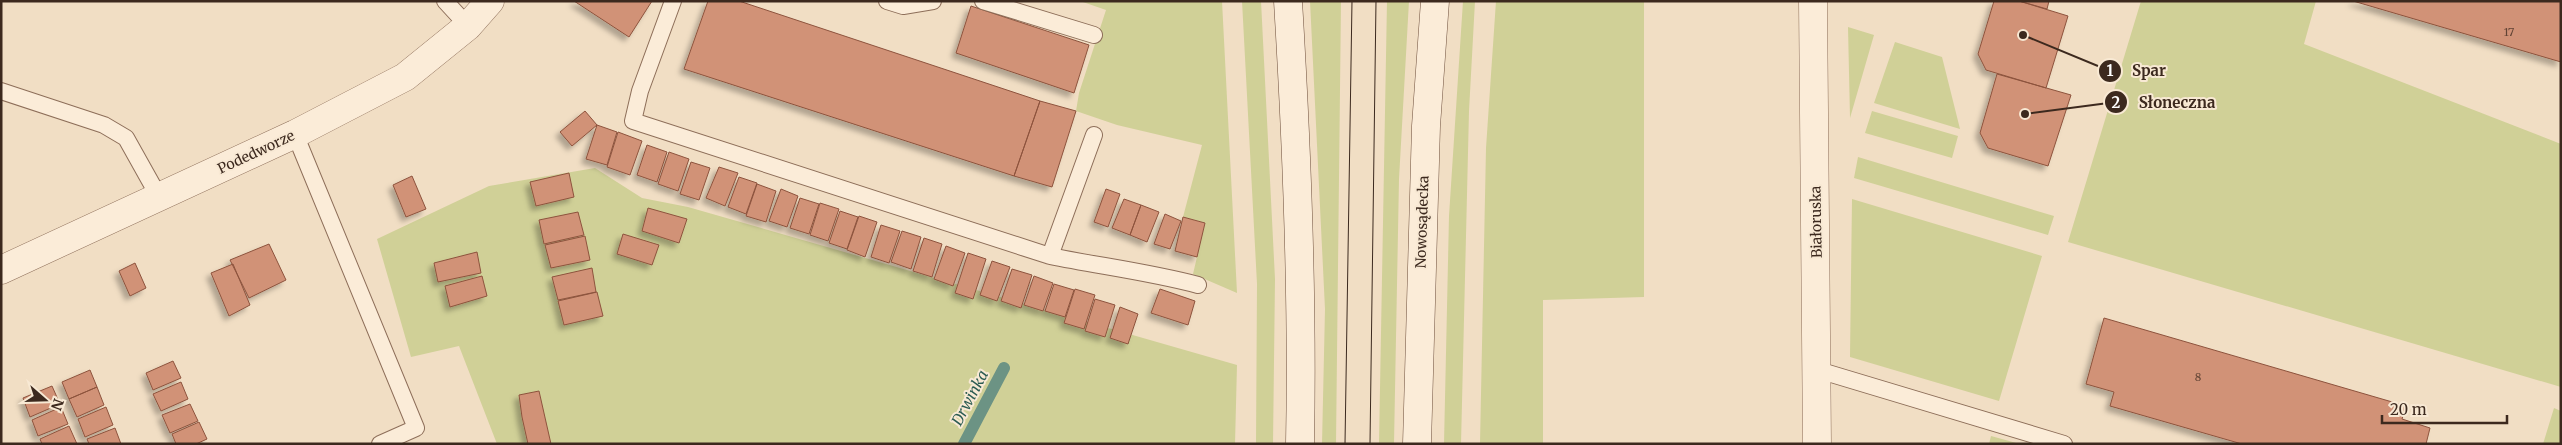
<svg xmlns="http://www.w3.org/2000/svg" width="2562" height="445" viewBox="0 0 2562 445" font-family="Merriweather,serif">
  <defs>
    <filter id="shadow"><feDropShadow dx="-4.5" dy="4.5" stdDeviation="2.5" flood-color="#0004"/></filter>
  </defs>
  <rect width="100%" height="100%" fill="#f1dec4"/>
  <path fill="#d0d097" d="M1080 1H1222L1237 293 1193 274 1205 223 1183 217 1202 145 1117 125 1076 111 1079 93 1106 10Z
    M1242 1H1261L1275 279 1273 444H1256L1257 284Z
    M1310 1H1341L1336 444H1322L1325 309Z
    M1387 1H1409L1399 179 1394 444H1379Z
    M1463 1H1475L1469 111 1461 444H1444L1449 216Z
    M1496 1H1644V297L1543 300V444H1480L1486 148Z
    M2141 1H2316L2304 44 2561 144V387L2068 242Z
    M1848 27 1874 35 1850 118Z
    M1895 42 1942 57 1960 129 1874 103Z
    M1872 111 1958 136 1952 158 1865 133Z
    M1858 157 2054 216 2048 235 1854 178Z
    M595 168 642 198 688 207 1237 365 1235 444H497L459 346 411 357 377 239 489 186Z
    M1852 199 2042 256 1999 401 1850 357Z
    M2554 408 2561 411V444H2543Z
    M1991 436 2020 444H1989Z"/>
  <g fill="none" stroke-linecap="round" stroke-linejoin="round">
    <path stroke="#6c9384" stroke-width="12" d="M964 444 1004 368"/>
  </g>
  <path fill="#d19277" stroke="#8d533d" filter="url(#shadow)" d="M574 1H652L629 37Z
    M708 1H739L1040 101 1014 176 684 69Z
    M1994 1H2019L2068 16 2046 88 1986 70 1978 54Z
    M2019 1H2049L2047 9Z
    M2353 1H2561V62Z
    M971 6 1089 45 1074 93 956 53Z
    M1997 74 2071 95 2048 166 1988 148 1980 133Z
    M1040 101 1076 111 1052 187 1014 176Z
    M585 111 597 125 572 146 560 132Z
    M597 125 617 132 607 165 586 159Z
    M618 132 642 141 630 175 607 167Z
    M647 145 667 152 657 182 637 175Z
    M669 152 689 159 678 191 658 184Z
    M691 162 710 168 699 200 680 194Z
    M719 167 738 173 725 206 706 198Z
    M569 173 574 197 536 206 530 182Z
    M412 176 426 209 406 217 393 185Z
    M739 177 757 183 746 214 728 207Z
    M757 184 776 191 766 222 746 216Z
    M781 189 798 196 787 227 769 221Z
    M1106 189 1120 194 1108 227 1094 222Z
    M800 198 819 204 809 234 790 228Z
    M1124 199 1141 205 1130 235 1112 228Z
    M820 203 839 209 828 241 810 235Z
    M1141 205 1159 212 1147 242 1130 235Z
    M648 208 687 219 679 243 642 231Z
    M840 211 858 217 847 249 829 243Z
    M578 212 584 235 544 244 539 220Z
    M1165 214 1181 221 1170 249 1154 244Z
    M859 216 877 222 865 257 847 250Z
    M1183 217 1205 223 1197 257 1175 251Z
    M881 225 900 231 889 263 871 257Z
    M902 231 921 237 911 269 891 262Z
    M623 234 659 245 652 265 617 254Z
    M585 236 590 260 551 268 545 245Z
    M924 238 942 244 932 277 913 271Z
    M269 244 286 280 249 298 230 260Z
    M946 246 965 253 953 286 934 279Z
    M477 252 481 273 438 282 434 263Z
    M968 253 986 259 973 299 955 293Z
    M992 261 1010 267 997 301 980 295Z
    M135 263 146 288 130 296 119 271Z
    M233 264 250 305 229 316 211 273Z
    M592 268 596 292 558 300 552 277Z
    M1012 269 1032 275 1021 308 1001 301Z
    M482 276 487 296 450 307 445 286Z
    M1034 276 1053 283 1043 311 1024 305Z
    M1054 284 1074 290 1065 317 1045 311Z
    M1075 289 1095 295 1084 329 1064 323Z
    M1160 289 1195 301 1188 325 1151 313Z
    M597 292 603 316 564 325 558 301Z
    M1095 299 1115 305 1105 337 1085 331Z
    M1120 307 1138 314 1128 344 1110 338Z
    M2104 318 2406 406 2402 419 2430 428 2426 444H2242L2110 406 2114 392 2086 384Z
    M173 361 181 378 153 390 146 373Z
    M90 370 97 387 69 399 62 382Z
    M181 382 188 399 161 411 153 394Z
    M52 386 60 404 30 417 23 398Z
    M97 387 104 405 77 417 69 399Z
    M539 391 551 444H528L522 417 519 395Z
    M190 404 198 421 170 433 162 415Z
    M61 407 68 424 38 436 32 420Z
    M106 407 113 425 85 437 78 419Z
    M199 422 207 439 196 444H176L172 434Z
    M69 426 77 444H42L40 439Z
    M115 428 121 444H89L87 439Z"/>
  <g fill="none" stroke-linecap="round" stroke-linejoin="round">
    <g stroke="#8d6e59" stroke-width="18">
      <path id="service" d="M445 1 468 26
        M673 1 640 91 633 121 1050 256 1094 135
        M887 1 903 6 933 1
        M983 1 1094 35
        M1 91 104 125 126 138 159 197
        M295 134 416 428 380 444
        M1050 256C1099 266 1149 272 1198 285
        M1818 370 2064 444"/>
    </g>
    <g stroke="#8d6e59" stroke-width="29">
      <path id="minor" d="M1813 1 1817 444
        M1 270 295 134 405 77 468 26 490 1"/>
    </g>
    <g stroke="#6e4f3c" stroke-width="29">
      <path id="secondary" d="M1288 1C1297 149 1303 296 1300 444
        M1417 444 1426 126 1435 1"/>
    </g>
    <use href="#service" stroke="#fbecd8" stroke-width="16"/>
    <use href="#minor" stroke="#fbecd8" stroke-width="28"/>
    <use href="#secondary" stroke="#fbecd8" stroke-width="28"/>
    <path stroke="#3c291e" stroke-width="1" d="M1345 444 1352 1
      M1370 444 1376 1"/>
  </g>
  <g text-anchor="middle" stroke-width="4" stroke-linejoin="round" paint-order="stroke">
    <g font-size="11" fill="#614334">
      <text x="2509" y="36">17</text>
      <text x="2198" y="381">8</text>
    </g>
    <g font-size="14" fill="#3c291e" stroke="#f8e9d4">
      <text transform="translate(256 152) rotate(-25)" y="5">Podedworze</text>
      <text transform="translate(1422 222) rotate(-88)" y="5">Nowosądecka</text>
      <text transform="translate(1816 222) rotate(-91)" y="5">Białoruska</text>
    </g>
    <g font-size="15" font-style="italic" fill="#2c5c53" stroke="#f8e9d4">
      <text transform="translate(970 398) rotate(-62)" y="5">Drwinka</text>
    </g>
  </g>
  <path fill="none" stroke="#3c291e" stroke-width="2" d="M2023 35L2110 71M2025 114L2116 102"/>
  <g fill="#3c291e" stroke="#f8e9d4" stroke-width="2">
    <circle cx="2023" cy="35" r="5"/>
    <circle cx="2025" cy="114" r="5"/>
    <circle cx="2110" cy="71" r="12"/>
    <circle cx="2116" cy="102" r="12"/>
  </g>
  <g font-size="15" text-anchor="middle" font-weight="bold" fill="#fff">
    <text x="2110" y="76">1</text>
    <text x="2116" y="108">2</text>
  </g>
  <g font-size="15" text-anchor="middle" font-weight="bold" fill="#3c291e" stroke="#f8e9d4" stroke-width="4" stroke-linejoin="round" paint-order="stroke">
    <text x="2149" y="76">Spar</text>
    <text x="2177" y="108">Słoneczna</text>
  </g>
  <rect width="2562" height="445" fill="none" stroke="#3c291e" stroke-width="5"/>
  <g transform="translate(45 400) rotate(110)" stroke="#f8e9d4" stroke-width="4" paint-order="stroke">
  <path d="M0-4L9 19L0 12L-9 19Z" fill="#3c291e"/>
  <text y="-8" font-size="14" font-weight="bold" text-anchor="middle" fill="#3c291e">N</text>
  </g>
  <path d="M2382 415v8h125v-8" fill="none" stroke="#3c291e" stroke-width="2.5"/>
  <text x="2390" y="415" font-size="15" fill="#3c291e" stroke="#f8e9d4" stroke-width="4" paint-order="stroke">20 m</text>
</svg>
